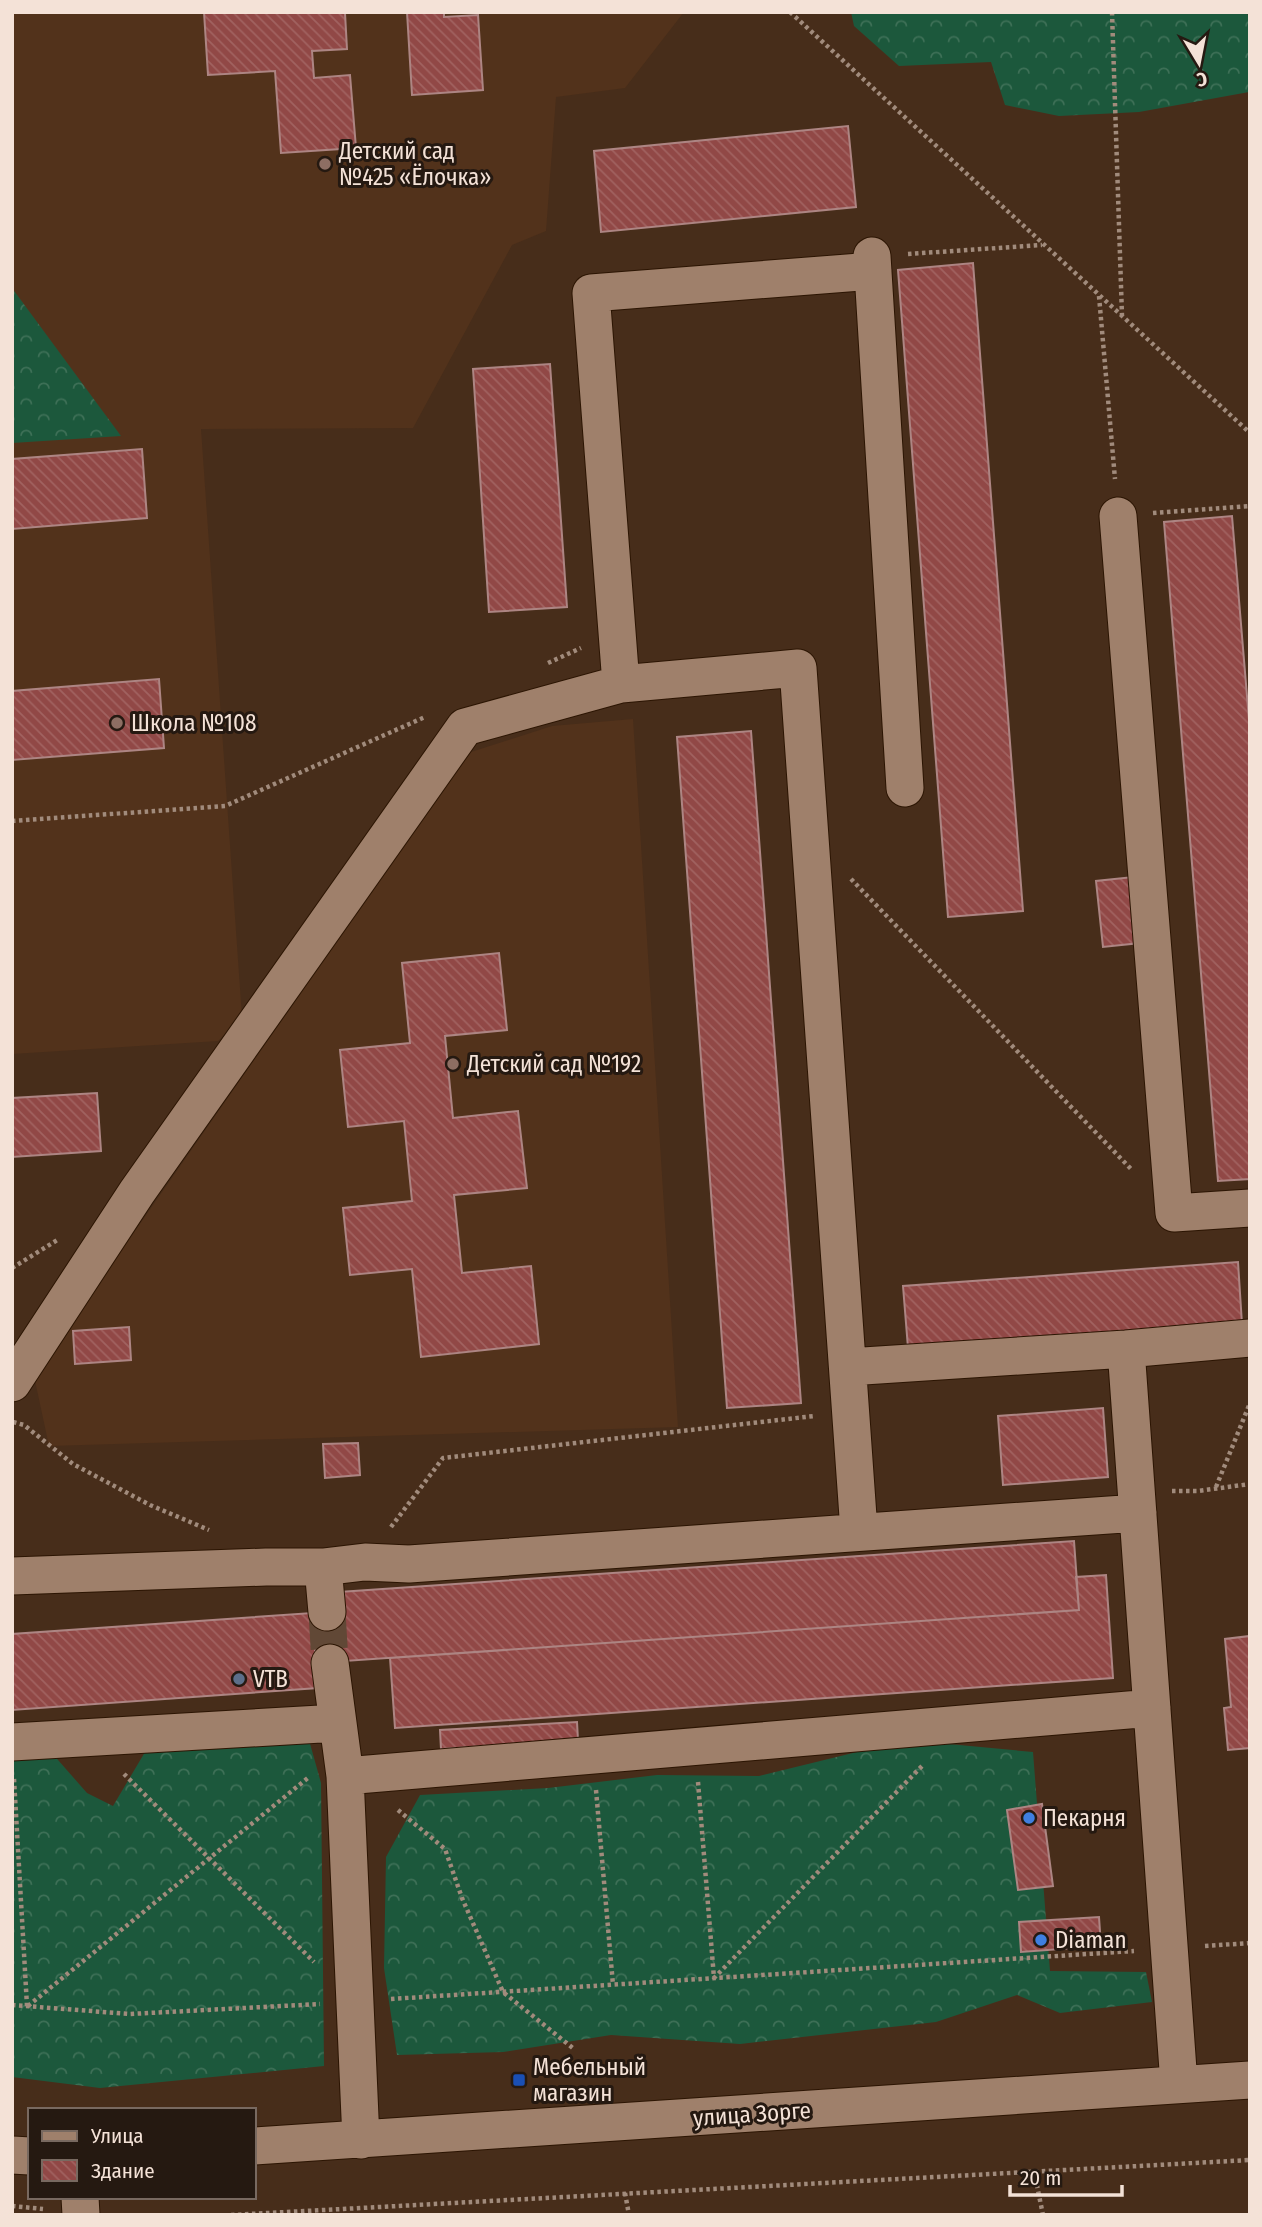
<svg xmlns="http://www.w3.org/2000/svg" width="1262" height="2227" viewBox="0 0 1262 2227" font-family="'Fira Sans Condensed',sans-serif">
  <defs>
    <pattern id="forest-crowns" width="20" height="18" patternUnits="userSpaceOnUse" patternTransform="scale(1.75)"><rect width="20" height="18" fill="#1c583c"/><path d="M2 6a3 3 0 1 1 6 0M12 15a3 3 0 1 1 6 0" fill="none" stroke="#3e7057"/></pattern>
    <pattern id="building-back-hatch" width="6" height="6" patternUnits="userSpaceOnUse" patternTransform="scale(1.75)"><rect width="6" height="6" fill="#914846"/><path d="M-1 5l2 2M0 0l6 6M5-1l2 2" fill="none" stroke="#a16260"/></pattern>
  </defs>
  <rect width="100%" height="100%" fill="#472d1a"/>
  <path fill="#52321b" d="M12 12H684L625 88 556 97 546 231 512 245 413 428 201 429 242 1017 218 1041 12 1054Z
    M633 719 678 1427 49 1446 34 1376 468 753 552 726Z"/>
  <path fill="url(#forest-crowns)" d="M851 12H1246L1250 18V88L1249 92 1139 112 1059 116 1005 105 991 62 899 66 854 26Z
    M12 288 121 436 12 443Z
    M309 1740 321 1783 324 2066 100 2088 12 2077V1753L51 1752 87 1793 113 1806 148 1747Z
    M906 1740 1033 1752 1050 1971 1146 1972 1152 2002 1060 2013 1017 1995 936 2022 740 2044 611 2035 503 2052 397 2055 384 1968 386 1857 420 1795 548 1788 657 1775 759 1776Z"/>
  <path fill="url(#building-back-hatch)" stroke="#ad8583" stroke-width="2" d="M204 12H360L345 13 347 49 312 51 314 78 350 75 356 148 281 153 275 71 208 75Z
    M407 12H444V17L478 15 483 90 412 95Z
    M848 126 856 207 601 232 594 151Z
    M973 263 1023 911 948 917 898 270Z
    M550 364 567 607 489 612 473 369Z
    M142 449 147 518 12 529V459Z
    M1232 516 1250 732V1179L1218 1181 1164 522Z
    M159 679 164 748 12 760V691Z
    M751 731 801 1403 727 1408 677 737Z
    M1133 877 1140 943 1103 947 1096 881Z
    M499 953 507 1030 445 1036 453 1118 518 1111 527 1188 454 1195 462 1273 531 1266 539 1344 421 1357 412 1269 350 1275 343 1208 412 1201 404 1121 348 1127 340 1050 410 1043 402 963Z
    M97 1093 101 1151 12 1157V1098Z
    M1238 1262 1242 1324 908 1348 903 1286Z
    M129 1327 131 1360 75 1364 73 1331Z
    M1103 1408 1108 1477 1003 1485 998 1416Z
    M358 1443 360 1475 325 1478 323 1444Z
    M1074 1541 1079 1610 316 1663 312 1613 339 1592Z
    M1106 1575 1113 1678 395 1728 390 1658 1079 1610 1076 1577Z
    M312 1613 318 1688 12 1710V1634Z
    M1250 1636V1748L1228 1750 1224 1708 1231 1707 1225 1639Z
    M577 1722 578 1740 441 1749 440 1730Z
    M1042 1804 1053 1886 1018 1890 1007 1810Z
    M1099 1917 1101 1946 1021 1952 1019 1922Z"/>
  <g fill="none" stroke-linecap="round" stroke-linejoin="round">
    <path stroke="#614836" stroke-width="37" stroke-dasharray="37 18" stroke-linecap="butt" d="M327 1612 330 1663"/>
    <g stroke="#2c1503" stroke-width="39">
      <path id="minor" d="M872 256 905 788
        M1118 516 1174 1213 1250 1208
        M1126 1349 1179 2084
        M848 1367 1126 1349 1250 1338
        M12 1383 137 1192 465 727 621 684
        M859 1531 798 668 621 684 591 293 873 271
        M323 1567 327 1612
        M12 1576 266 1567H323L365 1562 409 1564 1138 1513
        M330 1663 345 1776 361 2140
        M12 1742 338 1723
        M345 1776 1152 1708
        M254 2146 1250 2080
        M12 2155 30 2156
        M80 2197 81 2215"/>
    </g>
    <path stroke="#a18b7c" stroke-width="4.5" stroke-dasharray="3.5 3.5" stroke-linecap="butt" d="M790 12 1250 433
      M1112 12 1122 316
      M908 254 1042 245
      M1099 296 1115 479
      M1153 513 1250 506
      M548 663 581 648
      M12 821 225 806 425 717
      M851 879 1132 1170
      M12 1268 59 1239
      M13 1422 24 1425 73 1464 150 1505 209 1530
      M1216 1487 1250 1403
      M1172 1491H1198L1250 1484
      M391 1527 443 1458 814 1416
      M124 1774 314 1962
      M14 1779 27 2006
      M698 1782 714 1978 924 1764
      M596 1790 613 1985
      M398 1810 445 1849 462 1898 503 1992 574 2049
      M1205 1946 1250 1943
      M391 1999 1134 1951
      M12 2005 130 2014 320 2004
      M28 2006 309 1777
      M1034 2171 1043 2215
      M625 2193 629 2215
      M12 2206 43 2209
      M231 2215 1250 2160"/>
    <use href="#minor" stroke="#9f806b" stroke-width="37"/>
  </g>
  <g fill="#8d6e63" stroke="#251911" stroke-width="2.5">
    <circle cx="325" cy="164" r="7"/>
    <circle cx="117" cy="723" r="7"/>
    <circle cx="453" cy="1064" r="7"/>
  </g>
  <circle fill="#5c6f8a" stroke="#251911" stroke-width="2.5" cx="239" cy="1679" r="7"/>
  <g fill="#3f7fe0" stroke="#251911" stroke-width="2.5">
    <circle cx="1029" cy="1818" r="7"/>
    <circle cx="1041" cy="1940" r="7"/>
  </g>
  <rect fill="#1a4fb4" stroke="#251911" stroke-width="2.5" x="512" y="2073" width="14" height="14" rx="3.5"/>
  <g text-anchor="middle" stroke-width="6" stroke-linejoin="round" paint-order="stroke">
    <g font-size="23" fill="#f4e2d7" stroke="#251911" text-anchor="start">
      <text x="339" y="159">Детский сад<tspan x="339" dy="26">№425 «Ёлочка»</tspan></text>
      <text x="131" y="731">Школа №108</text>
      <text x="467" y="1072">Детский сад №192</text>
      <text x="253" y="1687">VTB</text>
      <text x="1043" y="1826">Пекарня</text>
      <text x="1055" y="1948">Diaman</text>
      <text x="533" y="2075">Мебельный<tspan x="533" dy="26">магазин</tspan></text>
    </g>
    <g font-size="23" fill="#f4e2d7" stroke="#251911">
      <text transform="translate(752 2114) rotate(-4)" y="8">улица Зорге</text>
    </g>
  </g>
  <rect width="1262" height="2227" fill="none" stroke="#f4e2d7" stroke-width="28"/>
  <rect x="28" y="2108" width="228" height="91" fill="#251911" stroke="#786960" stroke-width="2"/>
  <rect x="42" y="2131" width="35" height="10" fill="#9f806b" stroke="#786960" stroke-width="2"/>
  <text x="91" y="2143" font-size="21" fill="#f4e2d7">Улица</text>
  <rect x="42" y="2160" width="35" height="21" fill="url(#building-back-hatch)" stroke="#786960" stroke-width="2"/>
  <text x="91" y="2178" font-size="21" fill="#f4e2d7">Здание</text>
  <g transform="translate(1199 63) rotate(170)" stroke="#251911" stroke-width="5" paint-order="stroke">
  <path d="M0-5L12 26L0 18L-12 26Z" fill="#f4e2d7"/>
  <text y="-10" font-size="19" font-weight="bold" text-anchor="middle" fill="#f4e2d7">С</text>
  </g>
  <path d="M1010 2185v10h112v-10" fill="none" stroke="#f4e2d7" stroke-width="3.5"/>
  <text x="1020" y="2185" font-size="21" fill="#f4e2d7" stroke="#251911" stroke-width="5" paint-order="stroke">20 m</text>
</svg>
